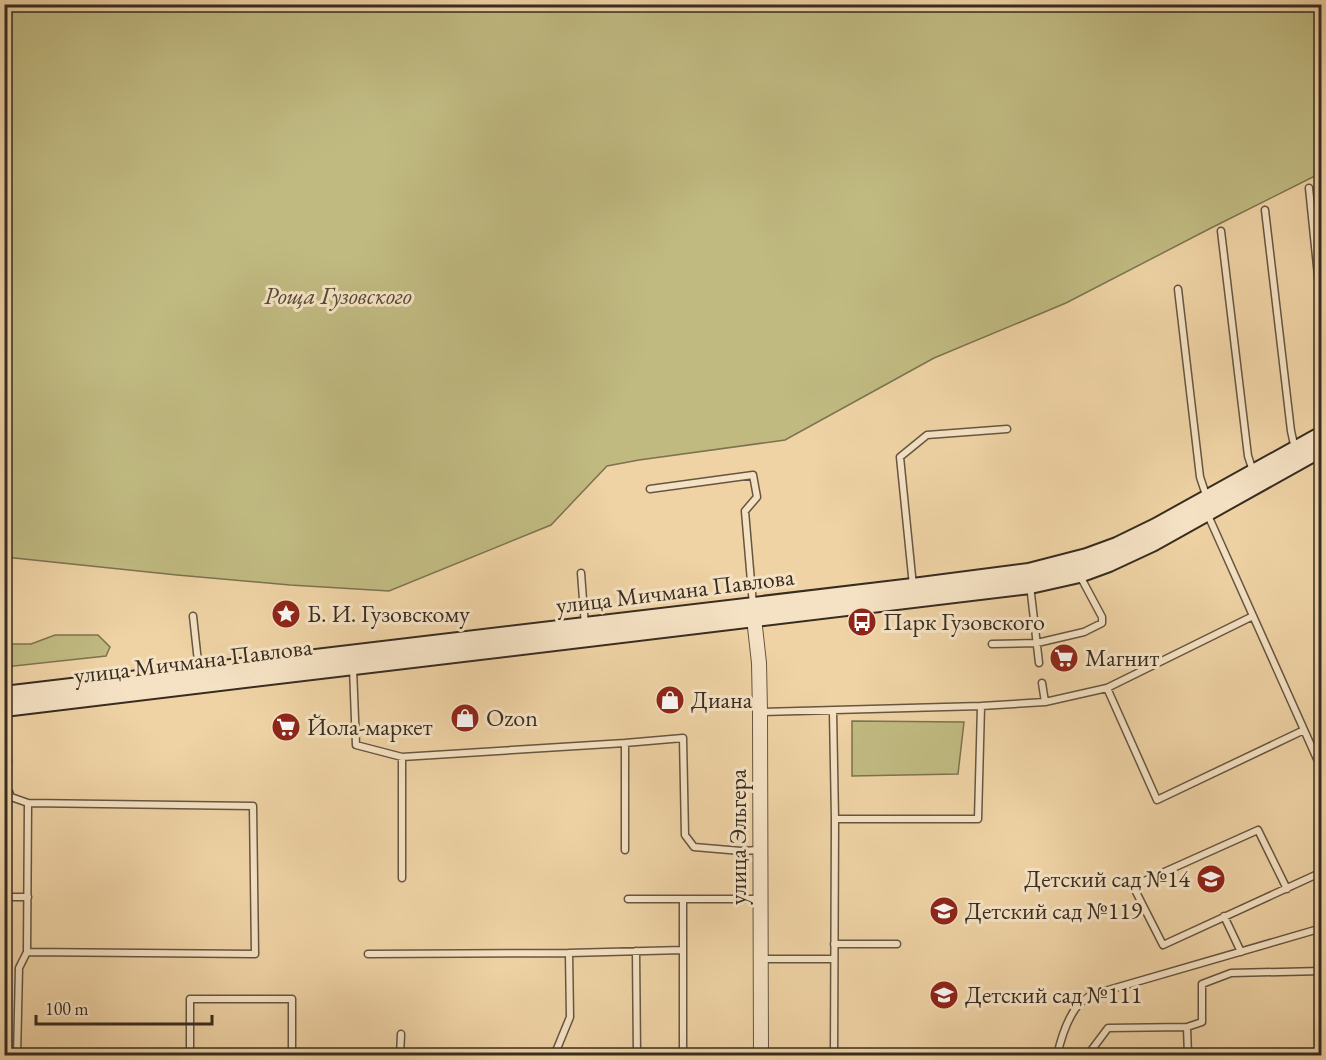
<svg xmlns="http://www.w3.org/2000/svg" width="1326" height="1060" viewBox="0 0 1326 1060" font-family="'EB Garamond',serif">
  <rect width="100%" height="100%" fill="#efd3a5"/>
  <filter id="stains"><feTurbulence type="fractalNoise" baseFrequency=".00333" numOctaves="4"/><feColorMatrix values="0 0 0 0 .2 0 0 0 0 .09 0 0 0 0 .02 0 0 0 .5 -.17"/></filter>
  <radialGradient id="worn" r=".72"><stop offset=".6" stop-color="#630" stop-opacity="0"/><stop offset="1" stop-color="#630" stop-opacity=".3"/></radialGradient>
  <path fill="#c0ba81" stroke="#7c7350" stroke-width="1.5" d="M5 4 1321 5V173L1211 228 1066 303 934 358 785 440 639 460 607 466 551 525 389 591 290 585 177 575 5 557Z
    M55 635H98L110 647 106 656 5 667V637L9 644H31Z
    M852 721 964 722 958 774 852 776Z"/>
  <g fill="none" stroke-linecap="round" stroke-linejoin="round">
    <g stroke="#665641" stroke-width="9">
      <path id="service" d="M1309 188 1322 315
        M1265 210 1291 431 1295 449
        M1221 231 1248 456 1253 471
        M1178 289 1200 477 1207 498
        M650 489 753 475 757 497 745 511 753 605
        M1207 513 1322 770
        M581 573 585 626
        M1030 585 1039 663
        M913 586 900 457 927 435 1007 429
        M193 616 199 671
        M992 644 1037 643 1084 632 1102 623V617L1079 574
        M353 668 356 745 402 757 625 743 683 738 685 835 694 847 741 851 760 850
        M1042 683 1045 702
        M1107 688 1157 800 1304 730
        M4 710 8 762
        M833 711 835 819 834 1056
        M760 712 981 706 1045 702 1107 688 1253 616
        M625 743V850
        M402 757V878
        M9 792 11 797 28 803 27 952 19 968 17 1056
        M835 819H978L981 706
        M1287 889 1258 830 1133 886 1163 945 1322 872
        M4 897H28
        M628 899H760
        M683 899V1056
        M1224 916 1241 952
        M834 944H897
        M636 951 637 1056
        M27 952 255 954 253 806 28 803
        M368 954 569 953 683 950
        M761 959H834
        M1187 1027 1202 1022V984L1231 973 1322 971
        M190 1056V999H292V1056
        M400 1056 401 1034
        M554 1056 570 1017 569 953
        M1057 1056C1061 1038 1067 1018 1079 1004 1082 1001 1087 998 1091 995L1322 928
        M1087 1056 1108 1028 1187 1027 1188 1056"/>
    </g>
    <g stroke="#665641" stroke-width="16">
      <path id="tertiary" d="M754 618 759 663 760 712 761 1056"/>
    </g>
    <g stroke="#382c20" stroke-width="20">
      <path id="secondary" d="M4 695 913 587 1029 572 1087 557 1117 546 1156 527 1322 435
        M4 708 1030 585 1079 574 1109 563 1152 543 1322 448"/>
    </g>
    <use href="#service" stroke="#f5e2c4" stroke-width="6"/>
    <use href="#tertiary" stroke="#f5e2c4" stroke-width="14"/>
    <use href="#secondary" stroke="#f5e2c4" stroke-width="16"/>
  </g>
  <defs>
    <g id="sight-disc" transform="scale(1.5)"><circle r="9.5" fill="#8f2418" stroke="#f5e2c4"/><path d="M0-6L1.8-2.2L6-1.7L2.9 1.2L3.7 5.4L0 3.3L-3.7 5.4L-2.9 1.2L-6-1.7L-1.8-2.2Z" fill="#fff"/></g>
    <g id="bus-disc" transform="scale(1.5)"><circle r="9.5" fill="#8f2418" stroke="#f5e2c4"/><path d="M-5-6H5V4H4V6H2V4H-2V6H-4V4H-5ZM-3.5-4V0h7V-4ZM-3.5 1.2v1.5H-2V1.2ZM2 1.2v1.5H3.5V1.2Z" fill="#fff"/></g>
    <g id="supermarket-disc" transform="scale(1.5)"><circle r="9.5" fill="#8f2418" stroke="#f5e2c4"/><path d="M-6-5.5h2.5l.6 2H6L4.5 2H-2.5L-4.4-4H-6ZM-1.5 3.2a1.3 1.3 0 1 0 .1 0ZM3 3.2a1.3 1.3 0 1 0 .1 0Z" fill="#fff"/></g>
    <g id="shop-disc" transform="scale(1.5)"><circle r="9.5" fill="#8f2418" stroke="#f5e2c4"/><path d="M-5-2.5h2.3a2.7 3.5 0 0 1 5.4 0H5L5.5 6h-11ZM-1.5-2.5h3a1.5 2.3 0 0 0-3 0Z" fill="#fff"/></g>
    <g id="school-disc" transform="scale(1.5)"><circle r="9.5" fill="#8f2418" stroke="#f5e2c4"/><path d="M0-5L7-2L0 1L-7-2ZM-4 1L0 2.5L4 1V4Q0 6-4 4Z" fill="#fff"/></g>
  </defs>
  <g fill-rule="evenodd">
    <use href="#sight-disc" x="286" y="614"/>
    <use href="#bus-disc" x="862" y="622"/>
    <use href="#supermarket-disc" x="1064" y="658"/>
    <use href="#shop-disc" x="670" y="700"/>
    <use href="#shop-disc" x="465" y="718"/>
    <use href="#supermarket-disc" x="286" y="727"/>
    <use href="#school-disc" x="1211" y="879"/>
    <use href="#school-disc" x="944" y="911"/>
    <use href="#school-disc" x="944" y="995"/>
  </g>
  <g text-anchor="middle" stroke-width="6" stroke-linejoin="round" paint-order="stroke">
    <g font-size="24" font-style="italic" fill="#534833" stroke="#f5e2c4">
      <text x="338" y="304">Роща Гузовского</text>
    </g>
    <g font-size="24" fill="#382c20" stroke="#f5e2c4">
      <text transform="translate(675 591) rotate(-7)" y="8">улица Мичмана Павлова</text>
      <text transform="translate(193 661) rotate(-7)" y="8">улица Мичмана Павлова</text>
      <text transform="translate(738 837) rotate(-90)" y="8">улица Эльгера</text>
    </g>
    <g font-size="24" fill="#382c20" stroke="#f5e2c4" text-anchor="start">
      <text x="307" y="622">Б. И. Гузовскому</text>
      <text x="883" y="630">Парк Гузовского</text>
      <text x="1085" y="666">Магнит</text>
      <text x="691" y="708">Диана</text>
      <text x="486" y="726">Ozon</text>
      <text x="307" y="735">Йола-маркет</text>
      <text x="1190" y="887" text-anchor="end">Детский сад №14</text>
      <text x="965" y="919">Детский сад №119</text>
      <text x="965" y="1003">Детский сад №111</text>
    </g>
  </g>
  <rect width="1326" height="1060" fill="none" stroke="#efd3a5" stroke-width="24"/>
  <rect x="6" y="6" width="1314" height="1048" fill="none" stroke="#382c20" stroke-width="3"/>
  <rect x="12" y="12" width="1302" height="1036" fill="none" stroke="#382c20" stroke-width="1.5"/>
  <path d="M36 1015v9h176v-9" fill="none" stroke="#382c20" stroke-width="3"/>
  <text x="45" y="1015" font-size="18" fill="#382c20" stroke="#f5e2c4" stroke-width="4.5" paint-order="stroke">100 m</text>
  <rect width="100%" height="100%" filter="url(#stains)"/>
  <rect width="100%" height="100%" fill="url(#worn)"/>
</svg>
